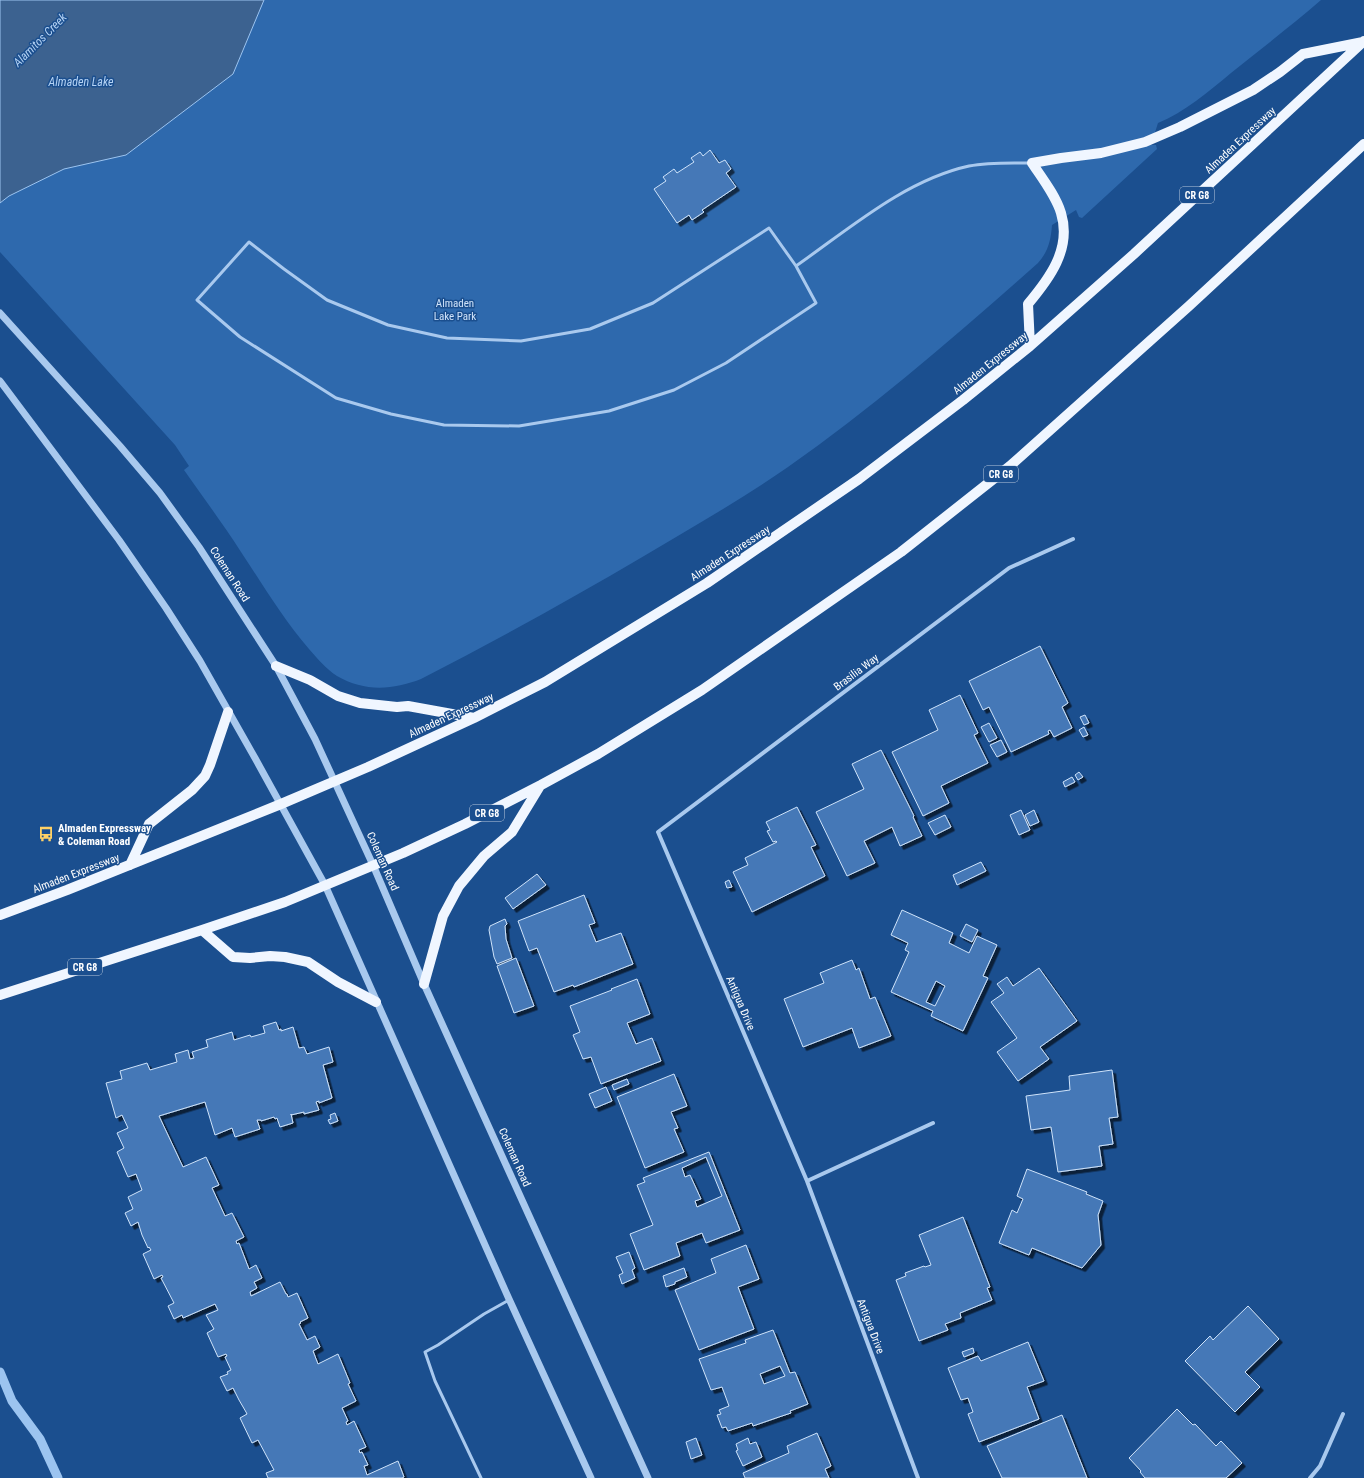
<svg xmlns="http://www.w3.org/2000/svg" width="1364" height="1478" viewBox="0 0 1364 1478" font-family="'Roboto Condensed',sans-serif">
  <defs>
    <filter id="shadow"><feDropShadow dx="3.5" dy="3.5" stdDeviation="0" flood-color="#0009"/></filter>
  </defs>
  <rect width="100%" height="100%" fill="#1b4f8f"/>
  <path fill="#2e69ad" d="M0 0H1321C1292 25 1261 49 1231 73 1208 92 1185 112 1158 123L1151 145H1156L1157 149 1082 218 1079 217 1076 210 1052 225C1051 240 1048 252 1038 263 957 335 876 405 788 467 742 499 693 527 644 556 571 599 497 640 421 679 393 690 364 692 337 676 326 669 317 658 309 649 283 619 263 585 241 552 223 524 203 497 184 470L189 466 175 445 0 252Z"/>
  <path fill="#3c6290" stroke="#9cc4f0" d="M0 0H264L233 74 126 155 64 169 9 196 0 203Z"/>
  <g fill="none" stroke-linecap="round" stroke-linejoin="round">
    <path stroke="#9cc4f0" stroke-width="9" d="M0 1372 12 1401 40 1439 58 1478"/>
  </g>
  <path fill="#4478b7" stroke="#cfe3fa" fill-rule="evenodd" filter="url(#shadow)" d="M710 150 719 163 725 160 731 169 726 173 736 187 702 210 704 212 692 220 689 215 677 223 654 189 666 181 663 177 674 169 677 173 694 162 691 158 700 152 703 156Z
    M1040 646 1068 703 1062 707 1072 728 1054 737 1050 730 1048 731 1049 734 1011 752 989 707 983 710 969 681Z
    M960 695 978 733 974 735 988 763 941 786 949 803 923 816 892 752 938 730 929 710Z
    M1085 715 1089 723 1084 725 1080 717Z
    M989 723 997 738 989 742 981 727Z
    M1084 727 1088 735 1083 737 1079 730Z
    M1001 740 1007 752 997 757 990 745Z
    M881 750 914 816 913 817 922 836 900 846 892 827 864 841 875 863 847 876 816 812 864 789 852 764Z
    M1079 772 1083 777 1078 780 1075 775Z
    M1072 777 1075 782 1065 787 1063 782Z
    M797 807 816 845 811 847 825 876 752 912 733 872 748 865 745 858 777 842 776 841 773 842 767 831 770 830 766 822Z
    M1021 810 1030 830 1019 835 1010 815Z
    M1034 810 1039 822 1030 826 1025 815Z
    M945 815 951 827 935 835 928 823Z
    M981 862 986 871 957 885 953 875Z
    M537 874 546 885 513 909 505 898Z
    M729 880 732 887 727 888 725 882Z
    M584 895 595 923 589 925 596 942 621 933 633 964 574 987 573 985 554 992 537 948 529 951 518 921Z
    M902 910 953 933 949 943 969 953 977 936 997 945 983 976 988 978 963 1031 931 1016 933 1011 891 992 909 952 905 950 908 943 891 935ZM936 981 945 986 935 1006 926 1002Z
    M505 919 507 924 505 926 506 939 512 958 497 964 494 957 489 930 490 926Z
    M966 924 978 930 972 942 960 936Z
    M516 958 534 1006 514 1013 497 966Z
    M852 960 856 970 859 968 870 999 875 997 891 1036 859 1048 852 1028 803 1047 784 999 824 983 820 973Z
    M1039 968 1077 1021 1040 1047 1049 1059 1018 1081 997 1052 1017 1038 991 1002 1004 993 997 984 1007 977 1013 986Z
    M637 979 650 1014 627 1023 636 1044 652 1038 661 1061 601 1084 591 1057 583 1059 573 1035 580 1032 570 1006 612 990 611 989Z
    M276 1022 279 1030 281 1029V1031L293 1027 299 1048 304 1047 307 1054 329 1047 333 1062 323 1065 332 1098 319 1103V1101L316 1102 319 1110 304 1114V1112L291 1115V1114L293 1123 280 1127 277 1118 275 1119 274 1117 261 1121V1120H257L260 1129 235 1137 232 1128 215 1135 205 1102 159 1116 183 1167 206 1157 219 1185 212 1188 225 1216 232 1213 244 1237 236 1241 237 1244 239 1243 249 1269 256 1265 262 1278 254 1282 257 1288 250 1292 251 1296 280 1282 286 1294H287L288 1297 297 1293 308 1318 300 1322 301 1323 299 1324 307 1340 315 1336 320 1347 313 1351 318 1364 338 1354 350 1383 348 1384 356 1401 342 1408 348 1421 346 1422 347 1425 354 1421 366 1447 359 1450 360 1453 362 1452 368 1465 364 1466 367 1475 398 1461 404 1477 402 1478H268L266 1473 274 1470 258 1440 252 1443 240 1418 247 1414 246 1412 239 1400 233 1388 227 1391 220 1377 228 1374 227 1372 231 1370 225 1357 227 1356 226 1354 218 1357 207 1333 214 1329 206 1315 218 1310 215 1304 183 1318 182 1315 174 1319 168 1306 174 1303 161 1278 163 1277 162 1275 154 1279 143 1254 151 1250 149 1247 148 1248 142 1235 138 1222 131 1226 125 1213 133 1209 128 1197 142 1190 136 1174 128 1177 117 1152 124 1148 117 1133 128 1128 122 1115 116 1118 106 1083 122 1079 120 1071 147 1063 150 1070 177 1062 175 1054 188 1050 190 1059 194 1058 192 1052 208 1047 206 1040 232 1032 234 1040 250 1035 251 1037 265 1033 263 1026Z
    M1112 1070 1118 1117 1109 1118 1113 1144 1099 1146 1102 1166 1058 1172 1051 1127 1031 1130 1026 1096 1070 1090 1069 1076Z
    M674 1074 687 1106 671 1112 678 1128 674 1129 684 1152 645 1168 617 1097Z
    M627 1079 629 1084 614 1090 612 1085Z
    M606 1087 612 1101 595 1108 589 1094Z
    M335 1113 338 1121 330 1124 328 1120 331 1119 330 1115Z
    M709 1152 740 1230 706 1243 702 1233 676 1243 680 1256 644 1270 630 1234 653 1225 637 1185 645 1182 643 1178ZM706 1157 722 1196 697 1207 695 1201 701 1199 690 1175 685 1177 682 1168Z
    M1027 1169 1087 1192 1086 1194 1103 1201 1098 1215 1101 1245 1082 1268 1032 1248 1029 1255 999 1243 1012 1210 1017 1213 1023 1199 1017 1196Z
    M963 1217 990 1287 987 1288 992 1300 960 1313 961 1318 945 1324 948 1330 919 1341 896 1280 906 1276 905 1273 924 1266 925 1267 931 1265 919 1235Z
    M746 1245 759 1279 738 1287 754 1329 699 1350 675 1290 716 1273 711 1259Z
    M629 1252 635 1268 632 1270 635 1278 622 1284 619 1275 623 1273 616 1257Z
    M684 1268 687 1277 675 1282V1284L666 1287 663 1276Z
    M1248 1306 1279 1339 1245 1372 1260 1387 1235 1412 1185 1361 1210 1336 1213 1340Z
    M773 1330 790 1373 795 1372 808 1404 790 1411 791 1413 779 1417 753 1426 752 1423 728 1431 726 1427 722 1428 717 1415 721 1414 719 1410 729 1406 722 1387 711 1390 699 1359 746 1343 745 1340ZM780 1366 785 1376 764 1384 760 1374Z
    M1028 1342 1044 1381 1027 1387 1039 1419 979 1442 968 1414 973 1412 968 1398 961 1400 948 1368 978 1356 981 1361Z
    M973 1348 974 1353 964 1357 962 1352Z
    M1177 1409 1193 1425 1195 1424 1216 1446 1221 1441 1242 1463 1226 1478H1145L1140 1472 1141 1471 1129 1458Z
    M1062 1415 1087 1478H1002L987 1446Z
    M817 1433 831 1466 825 1469 829 1478H745L743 1473 789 1453 787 1446Z
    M696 1438 702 1455 691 1459 686 1442Z
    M748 1438 750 1444 756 1442 762 1457 743 1466 736 1451 738 1450 736 1444Z"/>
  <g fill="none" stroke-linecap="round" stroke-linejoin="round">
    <path stroke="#a9c9ee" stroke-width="3" d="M769 228 796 266 816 303 726 363 674 390 609 411 519 426 444 425 391 414 336 398 240 337 197 300 249 242 284 269 327 300 388 325 447 338 521 341 590 329 653 303Z
      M796 266C849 229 905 180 969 166 989 162 1009 163 1030 163
      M481 1478 435 1381 425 1352 438 1345 484 1314 509 1300"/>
    <path stroke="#a9c9ee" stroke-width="4" d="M807 1181 933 1123
      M918 1478 807 1181 658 832 1009 568 1073 539
      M1310 1478 1320 1466 1343 1414"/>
    <path stroke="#a9c9ee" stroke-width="7" d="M0 313 120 446 160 493 199 547 276 666 315 739 373 865 424 984 648 1478
      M0 381 119 540 166 608 200 661 255 758 325 885 509 1299 591 1478"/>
    <path stroke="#f0f6ff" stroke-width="10" d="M1030 346 1028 304C1049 279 1072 249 1061 213 1056 196 1042 178 1032 163L1061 158 1101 153 1145 142 1180 127 1253 90 1280 72 1303 54 1363 42
      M276 666 310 680 338 696 360 703 397 707 408 706 474 718
      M130 865 149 824 192 790 205 776 210 765 228 712
      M0 915 67 890 281 804 368 767 474 718 545 682 707 583 859 479 963 400 1030 346 1134 254 1364 41
      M202 930 233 957 250 958 270 956 285 957 308 962 338 982 376 1002
      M424 984 443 916 459 886 484 856 512 832 540 786
      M0 995 202 930 285 902 403 853 465 824 541 785 598 754 702 690 901 552 1010 466 1189 306 1364 144"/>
  </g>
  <defs>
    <g id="bus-bare" transform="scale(1.2)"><path d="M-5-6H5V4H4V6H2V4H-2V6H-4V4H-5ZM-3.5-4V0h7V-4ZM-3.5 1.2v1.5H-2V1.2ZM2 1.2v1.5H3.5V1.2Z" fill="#ffd166" stroke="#1b4f8f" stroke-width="2.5" paint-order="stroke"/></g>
  </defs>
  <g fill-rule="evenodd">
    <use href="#bus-bare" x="46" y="834"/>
  </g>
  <g text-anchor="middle" stroke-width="3" stroke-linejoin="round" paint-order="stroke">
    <g fill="#1b4f8f" stroke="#bbcadd" stroke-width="1">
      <rect x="1180" y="187" width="34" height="16" rx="3"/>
      <rect x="984" y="466" width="34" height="16" rx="3"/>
      <rect x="470" y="805" width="34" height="16" rx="3"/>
      <rect x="68" y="959" width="34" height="16" rx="3"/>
    </g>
    <g font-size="10" font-weight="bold" fill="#fff">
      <text x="1197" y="199">CR G8</text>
      <text x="1001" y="478">CR G8</text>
      <text x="487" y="817">CR G8</text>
      <text x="85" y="971">CR G8</text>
    </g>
    <g font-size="11" fill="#fff" stroke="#1b4f8f">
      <text transform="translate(1240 140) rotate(-43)" y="4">Almaden Expressway</text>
      <text transform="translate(990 363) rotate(-39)" y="4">Almaden Expressway</text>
      <text transform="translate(730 553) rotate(-33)" y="4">Almaden Expressway</text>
      <text transform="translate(230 574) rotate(57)" y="4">Coleman Road</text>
      <text transform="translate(856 672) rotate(-37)" y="4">Brasilia Way</text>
      <text transform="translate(451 715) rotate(-25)" y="4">Almaden Expressway</text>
      <text transform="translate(383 861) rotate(66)" y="4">Coleman Road</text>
      <text transform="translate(76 873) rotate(-21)" y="4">Almaden Expressway</text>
      <text transform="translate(741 1003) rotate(67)" y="4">Antigua Drive</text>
      <text transform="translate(515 1157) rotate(66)" y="4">Coleman Road</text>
      <text transform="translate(871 1326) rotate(69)" y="4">Antigua Drive</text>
    </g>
    <g font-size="11" fill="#cfe3fa" stroke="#1b4f8f">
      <text x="455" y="307">Almaden<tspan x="455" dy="13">Lake Park</tspan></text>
    </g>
    <g font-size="11" font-weight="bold" fill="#fff" stroke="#1b4f8f" text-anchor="start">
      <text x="58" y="832">Almaden Expressway<tspan x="58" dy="13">&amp; Coleman Road</tspan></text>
    </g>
    <g font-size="12" font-style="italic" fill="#b5d3f5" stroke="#1b4f8f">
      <text transform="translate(40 40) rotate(-45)" y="4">Alamitos Creek</text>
      <text x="81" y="86">Almaden Lake</text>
    </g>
  </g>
</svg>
